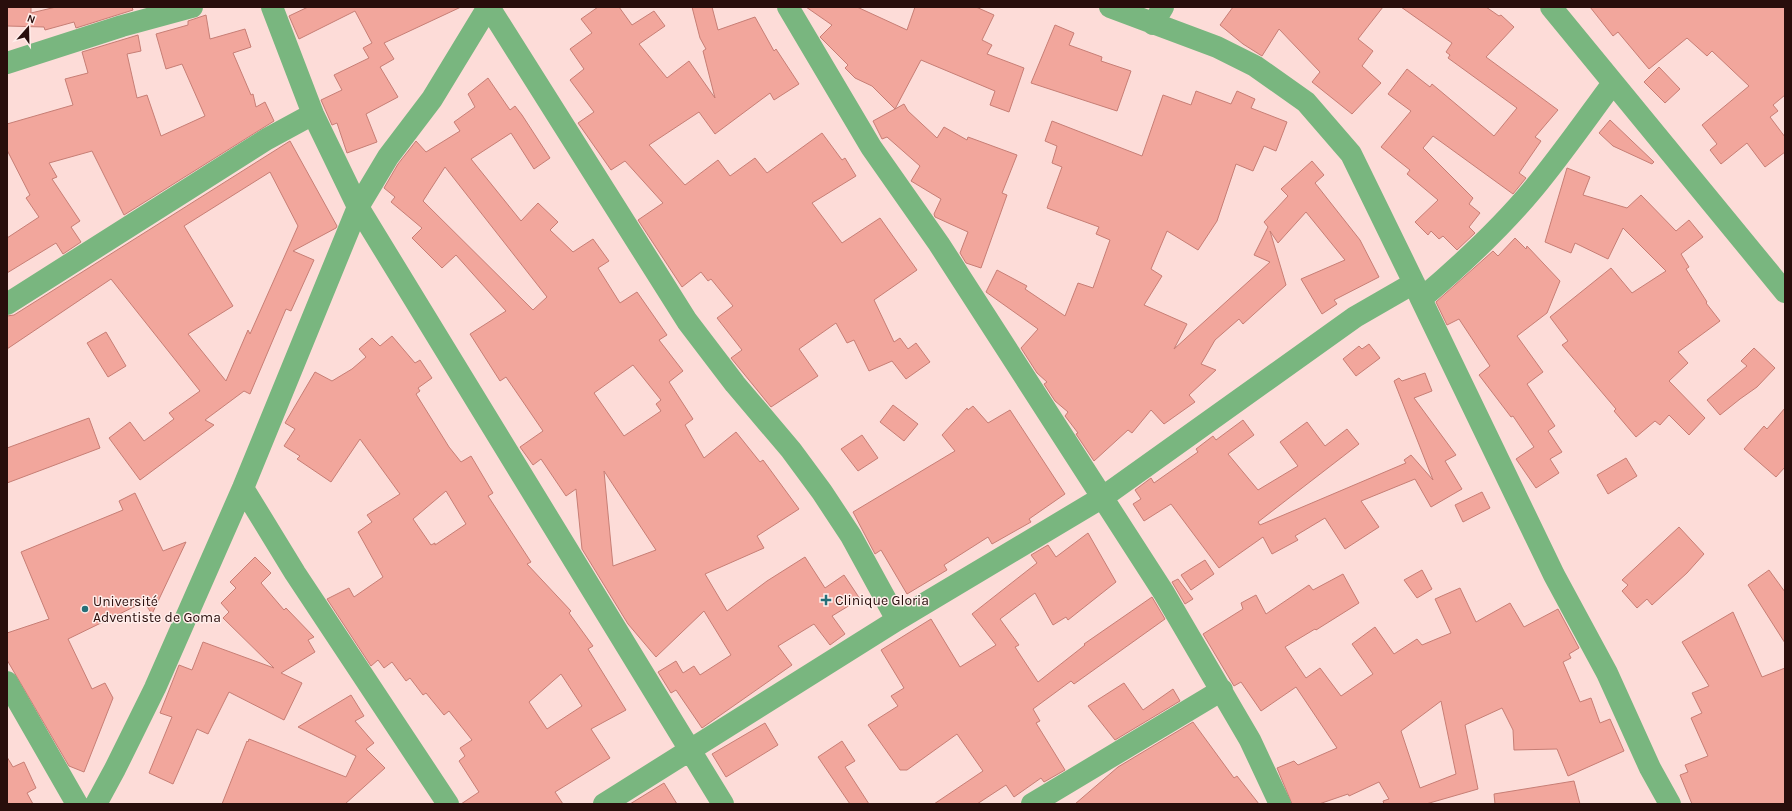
<svg xmlns="http://www.w3.org/2000/svg" width="1792" height="811" viewBox="0 0 1792 811" font-family="Karla,sans-serif">
  <rect width="100%" height="100%" fill="#fddcd8"/>
  <path fill="#f2a69c" stroke="#c77e75" fill-rule="evenodd" d="M7 7H31V13L56 7H132L133 10 76 28 74 22 45 30 44 27 7 26Z
    M308 7H461L384 43 394 59 380 67 398 97 366 114 377 142 347 153 337 123 332 125 321 100 342 90 334 75 369 58 363 48 372 43 355 11 299 39 289 16Z
    M598 7H619L632 25 654 11 665 26 639 44 667 78 689 61 715 98 703 51 706 49 700 38 692 7H712L718 30 755 17 774 51 776 49 799 84 774 100 770 93 715 134 699 112 649 145 685 185 718 160 730 176 755 158 767 173 822 133 842 160 845 158 856 176 812 203 842 243 880 218 917 270 874 300 894 342 900 338 908 349 916 343 930 362 906 379 892 361 869 371 854 340 847 343 836 323 799 349 818 376 771 407 731 358 742 350 717 318 733 306 711 279 708 281 701 272 682 287 638 220 663 203 625 161 611 170 578 123 594 112 570 80 584 69 570 49 592 33 581 19Z
    M806 7H857L907 30 915 7H976L994 15 982 40 992 45 987 54 1024 68 1009 112 990 105 995 91 921 60 895 109 904 104 908 111 937 138 944 127 967 140 968 137 1017 155 1002 193 1007 195 981 268 966 263 960 253 968 232 935 217 934 214 941 199 911 181 920 166 887 137 882 139 873 121 895 109 872 86 855 78 845 68 848 65 820 37 832 25Z
    M1233 7H1383L1358 39 1373 51 1362 66 1381 83 1352 114 1312 82 1320 72 1279 29 1262 56 1243 44 1220 25Z
    M1401 7H1486L1499 16 1501 15 1514 27 1486 57 1558 110 1535 137 1541 141 1519 173 1526 178 1513 194 1433 136 1423 148 1473 198 1469 204 1480 213 1469 227 1475 233 1457 250 1443 236 1439 239 1431 231 1428 235 1415 222 1438 200 1407 174 1410 170 1381 147 1411 111 1388 94 1407 69 1430 87 1432 84 1494 136 1517 108 1448 58 1450 55 1446 52 1452 43Z
    M1590 7H1785V95L1773 105 1778 111 1770 117 1785 137V152L1765 167 1747 143 1721 164 1710 150 1717 144 1702 125 1749 86 1712 51 1707 56 1687 38 1649 69 1618 32 1613 36Z
    M206 15 210 39 245 29 251 47 233 53 251 95 253 94 256 107 265 102 274 121 124 215 92 151 49 163 57 177 52 179 80 221 71 227 81 242 63 254 56 243 7 273V238L39 217 26 198 30 195 7 150V124L73 105 65 79 88 73 82 52 138 35 141 51 127 54 137 98 147 95 161 136 205 116 182 64 166 69 156 34 188 25V21Z
    M1055 25 1074 33 1069 45 1102 57 1101 61 1131 71 1117 111 1031 83Z
    M1659 67 1680 89 1665 103 1644 82Z
    M488 78 510 110 515 106 522 115 550 158 534 169 511 133 471 159 521 221 538 203 558 222 550 230 573 252 593 239 609 261 598 268 620 303 637 292 667 335 659 340 683 371 669 382 693 419 685 425 704 458 736 432 760 462 763 460 799 509 757 536 764 548 705 574 727 611 767 581 805 557 825 588 844 575 860 599 832 616 845 634 830 645 814 624 778 646 792 665 702 728 676 690 671 693 658 672 676 661 683 673 694 666 700 675 731 655 704 611 656 657 628 624 582 549 576 489 566 496 541 459 533 465 520 447 543 431 506 377 500 381 470 334 506 311 456 255 442 268 412 238 422 228 391 202 395 197 384 188 398 164 416 141 426 152 460 131 454 122 475 107 468 94ZM445 167 547 297 533 310 423 201ZM633 365 661 400 656 404 661 411 624 436 594 393ZM604 471 656 550 613 566Z
    M1196 91 1231 104 1237 91 1255 99 1251 108 1287 122 1276 151 1264 146 1253 171 1236 164 1217 221 1198 250 1167 231 1151 269 1162 276 1144 305 1187 324 1174 349 1270 262 1254 255 1268 227 1264 222 1288 196 1281 189 1312 161 1324 175 1315 183 1360 240 1379 277 1334 300 1337 304 1322 314 1301 279 1345 260 1306 212 1278 243 1270 231 1286 285 1243 324 1239 319 1215 340 1201 364 1216 370 1189 395 1195 402 1164 424 1151 410 1132 433 1128 430 1094 461 1076 434 1078 433 1065 416 1068 412 1055 401 1044 384 1047 382 1037 373 1021 348 1038 329 986 292 997 270 1027 286 1025 289 1065 316 1078 283 1093 288 1110 240 1096 234 1099 227 1047 208 1062 167 1052 163 1057 146 1045 141 1052 121 1142 156 1163 95 1191 105Z
    M1610 120 1654 162 1652 164 1613 146 1599 133Z
    M290 141 337 226 336 228 293 251 314 260 291 311 286 309 250 394 244 391 205 420 214 425 140 480 109 438 130 422 144 441 174 419 169 413 200 391 111 279 7 349V316L14 315ZM270 172 298 226 250 334 248 330 226 381 188 334 233 306 184 226Z
    M1567 168 1590 177 1583 195 1627 208 1641 195 1676 231 1689 220 1703 237 1681 254 1689 267 1686 269 1707 302 1706 303 1720 321 1678 352 1688 363 1669 381 1705 418 1689 435 1669 415 1660 425 1655 421 1636 437 1614 411 1616 409 1562 345 1568 341 1550 317 1611 268 1632 293 1666 271 1623 228 1608 259 1575 243 1571 253 1545 242Z
    M1515 238 1526 249 1527 246 1560 281 1547 313 1517 336 1543 372 1527 384 1555 426 1548 431 1562 452 1550 459 1559 473 1536 488 1516 459 1534 447 1513 416 1511 417 1479 375 1490 366 1459 319 1447 325 1436 302 1493 251 1498 256Z
    M106 332 126 366 108 377 87 343Z
    M392 336 415 363 420 360 432 378 418 388 420 391 416 394 449 447 461 462 471 456 493 493 488 496 531 562 527 564 571 611 569 613 593 646 588 649 626 710 591 729 610 758 555 792 563 804H461L479 792 459 761 465 756 460 748 472 740 449 711 444 715 426 693 423 695 410 678 406 681 392 662 384 668 378 660 371 666 327 599 349 588 354 597 383 577 358 532 372 522 367 515 400 494 360 439 331 482 297 459 300 456 284 446 295 429 285 423 315 372 332 381 352 369 366 357 359 349 372 338 380 346ZM446 491 466 524 435 545V543L431 545 413 519ZM561 674 582 706 547 729 529 702Z
    M1369 344 1380 358 1356 376 1343 359 1359 346 1362 349Z
    M1754 348 1775 368 1757 387 1740 399 1720 415 1707 400 1747 366 1741 361Z
    M1425 373 1432 391 1414 398 1456 455 1445 461 1462 489 1431 507 1415 479 1361 501 1379 527 1345 549 1325 518 1295 536 1298 540 1272 554 1263 537 1219 568 1171 504 1144 521 1133 504 1141 499 1135 490 1151 478 1154 483 1198 452 1196 449 1213 436 1216 440 1243 420 1254 435 1228 454 1258 490 1298 466 1280 442 1307 422 1325 446 1347 429 1359 444 1258 522 1260 525 1406 463 1404 460 1411 455 1433 480 1394 381 1399 378 1402 381Z
    M893 405 918 424 904 441 880 422Z
    M973 406 988 423 1010 410 1065 494 1029 519 1031 522 992 544 988 537 944 565 947 570 907 594 881 550 875 554 853 512 955 451 942 435 967 408 968 410Z
    M1785 408V467L1776 477 1744 449 1764 426 1767 429Z
    M89 418 100 448 7 483V448Z
    M862 435 878 458 858 471 841 449Z
    M1626 458 1637 476 1608 494 1597 475Z
    M1482 492 1490 508 1463 522 1455 505Z
    M135 493 163 551 186 542 152 614 144 602 68 639 92 689 105 683 113 698 84 772 69 766 7 660V633L49 619 21 552 123 510 119 501Z
    M1679 527 1704 554 1687 573 1652 605 1647 599 1637 608 1622 591 1628 585 1622 580Z
    M1088 533 1116 582 1068 620 1066 617 1053 625 1035 593 1000 619 1019 645 1015 647 1038 682 1085 645 1084 644 1152 597 1165 619 1074 684 1071 681 1033 709 1040 721 1036 723 1065 770 1044 782 1041 778 1014 797 1006 785 977 804H934L983 771 957 734 907 770H900L868 725 898 706 891 696 904 688 881 650 931 619 960 667 996 645 972 614 1037 563 1031 555 1048 545 1056 557Z
    M255 557 271 573 261 583 284 610 286 608 314 637 308 640 315 652 281 673 302 683 284 720 229 692 208 734 197 729 173 784 149 773 172 717 160 713 179 665 192 670 203 642 274 668 223 618 229 612 221 603 236 588 230 582Z
    M1205 560 1214 574 1191 590 1181 575Z
    M1422 570 1432 589 1417 598 1404 580Z
    M1769 570 1785 592V643L1748 585Z
    M1343 574 1359 603 1316 630 1315 629 1285 647 1306 678 1320 668 1341 696 1373 674 1352 644 1375 627 1394 654 1417 639 1422 645 1451 633 1435 599 1460 588 1476 622 1510 603 1524 627 1558 609 1579 648 1569 654 1571 658 1563 662 1580 702 1591 698 1600 723 1610 719 1624 751 1568 776 1557 749 1514 750 1513 730 1502 708 1465 725 1478 789 1426 804H1384L1383 801 1389 799 1379 782 1349 796 1348 794 1319 804H1292L1277 768 1294 761 1298 765 1337 748 1296 687 1261 711 1241 682 1234 686 1203 634 1243 609 1241 603 1256 595 1266 614 1309 585 1313 590ZM1441 701 1456 774 1420 788 1401 731Z
    M1178 579 1193 599 1185 604 1172 582Z
    M1733 612 1762 677 1785 668V804H1692L1680 775 1688 772 1685 765 1708 756 1691 718 1702 713 1692 693 1709 686 1682 642Z
    M1124 683 1143 710 1173 689 1180 701 1115 740 1088 706Z
    M351 695 364 716 355 721 374 743 366 749 385 768 345 804H222L247 741 248 742 249 739 346 777 356 756 298 727Z
    M1193 722 1234 778 1237 776 1259 804H1075L1118 767Z
    M765 723 778 745 726 777 712 754Z
    M842 741 855 761 845 767 869 804H850L818 757Z
    M7 757 13 767 24 762 36 788 27 793 33 804H7Z
    M1574 781 1580 804H1495L1494 794Z
    M664 783 677 804H630Z"/>
  <g fill="none" stroke-linecap="round" stroke-linejoin="round">
    <path stroke="#79b67f" stroke-width="22" d="M272 7 313 114 358 207 723 804
      M489 7 687 321 735 384 791 450 822 492 851 536 897 620
      M788 7 871 147 939 244 1164 593 1250 740 1280 804
      M1110 7 1217 47 1255 66 1306 102 1351 154 1414 283 1421 299 1554 575 1607 673 1650 768 1670 804
      M1551 7 1785 292
      M1153 24 1163 7
      M7 63 122 26 192 7
      M1421 299C1461 265 1500 229 1534 188 1562 154 1587 118 1613 83
      M7 304 267 139 313 114
      M243 488 295 573 448 804
      M7 682 77 804
      M96 804 115 769 155 688 243 488 358 207 388 157 432 99 488 7
      M604 804 897 620 1103 497 1355 317 1414 283
      M1032 804 1222 690"/>
  </g>
  <g fill="#266f78" stroke="#ffeeeb" stroke-width="1.5">
    <path d="M824 594h4v4h4v4h-4v4h-4v-4h-4v-4h4z"/>
    <circle cx="85" cy="609" r="4"/>
  </g>
  <g text-anchor="middle" stroke-width="3" stroke-linejoin="round" paint-order="stroke">
    <g font-size="14" fill="#290e0c" stroke="#ffeeeb" text-anchor="start">
      <text x="835" y="605">Clinique Gloria</text>
      <text x="93" y="606">Université<tspan x="93" dy="16">Adventiste de Goma</tspan></text>
    </g>
  </g>
  <rect width="1792" height="811" fill="none" stroke="#290e0c" stroke-width="16"/>
  <g transform="translate(28 28) rotate(20)" stroke="#ffeeeb" stroke-width="3" paint-order="stroke">
  <path d="M0-3L7 15L0 10L-7 15Z" fill="#290e0c"/>
  <text y="-6" font-size="11" font-weight="bold" text-anchor="middle" fill="#290e0c">N</text>
  </g>
</svg>
